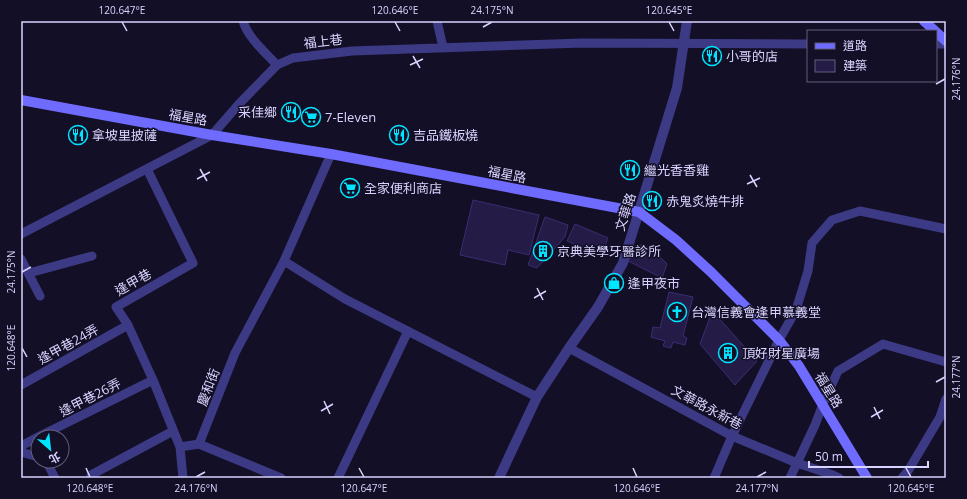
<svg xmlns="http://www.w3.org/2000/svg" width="967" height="499" viewBox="0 0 967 499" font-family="'Open Sans','Noto Sans TC',sans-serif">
  <rect width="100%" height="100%" fill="#130f26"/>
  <path fill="#241b47" stroke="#3b2d73" d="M473 200 539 215 529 255 508 250 505 265 460 255Z
    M545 217 568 225 565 237 537 268 528 265Z
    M575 224 608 238 601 255 567 241Z
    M642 245 656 253 667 264 662 278 628 261 634 246Z
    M669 292 693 297 683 336 687 338 685 345 673 342 671 348 663 346 665 341 651 337 653 327 660 328Z
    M717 316 757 361 735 385 700 344 710 317Z"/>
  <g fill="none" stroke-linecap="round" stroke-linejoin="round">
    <path stroke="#3d3a85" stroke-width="9" d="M243 21C248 38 265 52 277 65
      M437 21 443 47
      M936 44H946
      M147 169 193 263 116 307 128 325 153 380 180 447 183 478
      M21 234 212 135 239 104 277 65 293 58 352 51 582 43 808 44
      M21 259 40 296
      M284 261 345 299 537 397
      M29 273 92 256
      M569 348 732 436 797 463 833 475 839 478
      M21 385 128 325
      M38 437 153 380
      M21 446 38 437
      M180 447 199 444
      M21 452 38 457
      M46 461 55 478
      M91 475 173 431
      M281 478 199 444 235 353 284 261 331 154
      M338 478 408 331
      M714 478 732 436 779 340 796 310 808 271 812 243 832 220 860 211 946 229
      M790 478 815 425 823 404 838 371 883 344 946 362
      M902 478 908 471 940 417 946 399"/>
    <path stroke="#3d3a85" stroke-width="10" d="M499 478 537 397 569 348 598 307 623 263 677 88 687 21"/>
    <path stroke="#6f6bff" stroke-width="10" d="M924 21 935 31
      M936 32 946 41
      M21 100 212 135 331 154 639 212 676 240 711 272 779 340 799 366 867 478"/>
  </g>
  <path fill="none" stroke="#d9d4ff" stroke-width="1.5" d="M122 22 127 31M395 22 400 31M669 22 674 31M483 27 492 22M413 56 420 68M410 65 423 59M936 84 945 79M200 169 207 181M750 175 757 187M197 179 210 172M747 184 760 178M22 272 31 267M537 288 543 300M534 298 546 291M22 348 27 357M936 382 945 377M324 401 330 414M874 407 880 419M321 411 333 404M871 417 883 410M86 468 90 477M359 468 364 477M633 468 637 477M906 468 911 477M196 477 205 472M757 477 766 472"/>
  <defs>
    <g id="restaurant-ring" transform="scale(1)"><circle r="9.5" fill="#130f26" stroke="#00e5ff" stroke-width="1.5"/><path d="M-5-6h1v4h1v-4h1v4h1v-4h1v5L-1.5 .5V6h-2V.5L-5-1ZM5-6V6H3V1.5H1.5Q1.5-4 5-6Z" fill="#00e5ff"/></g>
    <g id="supermarket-ring" transform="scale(1)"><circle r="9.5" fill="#130f26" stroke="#00e5ff" stroke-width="1.5"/><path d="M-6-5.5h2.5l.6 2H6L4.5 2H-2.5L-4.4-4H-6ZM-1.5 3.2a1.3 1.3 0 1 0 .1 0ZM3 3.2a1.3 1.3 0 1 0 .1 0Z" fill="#00e5ff"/></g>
    <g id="building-ring" transform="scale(1)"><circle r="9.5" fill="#130f26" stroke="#00e5ff" stroke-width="1.5"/><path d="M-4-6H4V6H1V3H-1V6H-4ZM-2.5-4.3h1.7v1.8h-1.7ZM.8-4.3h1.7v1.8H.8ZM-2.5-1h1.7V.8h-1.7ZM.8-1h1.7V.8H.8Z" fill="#00e5ff"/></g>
    <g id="shop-ring" transform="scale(1)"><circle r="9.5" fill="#130f26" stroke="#00e5ff" stroke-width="1.5"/><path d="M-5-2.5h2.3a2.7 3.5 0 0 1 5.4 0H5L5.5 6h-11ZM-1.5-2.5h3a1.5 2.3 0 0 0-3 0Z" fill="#00e5ff"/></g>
    <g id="church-ring" transform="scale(1)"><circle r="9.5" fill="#130f26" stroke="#00e5ff" stroke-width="1.5"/><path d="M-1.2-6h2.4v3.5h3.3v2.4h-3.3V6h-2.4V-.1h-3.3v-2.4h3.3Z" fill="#00e5ff"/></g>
  </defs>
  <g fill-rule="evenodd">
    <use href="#restaurant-ring" x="712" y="56"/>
    <use href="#restaurant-ring" x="291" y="112"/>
    <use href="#supermarket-ring" x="311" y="117"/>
    <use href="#restaurant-ring" x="78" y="135"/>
    <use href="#restaurant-ring" x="399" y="135"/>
    <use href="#restaurant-ring" x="630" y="170"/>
    <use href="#supermarket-ring" x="350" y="188"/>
    <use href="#restaurant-ring" x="652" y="201"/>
    <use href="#building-ring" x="543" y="251"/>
    <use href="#shop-ring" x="614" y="283"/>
    <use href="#church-ring" x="677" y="312"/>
    <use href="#building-ring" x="728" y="353"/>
  </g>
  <g text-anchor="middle" stroke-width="3" stroke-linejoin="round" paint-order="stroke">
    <g font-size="13" fill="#d9d4ff" stroke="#130f26">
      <text transform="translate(323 41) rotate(-7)" y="5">福上巷</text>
      <text transform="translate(188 117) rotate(10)" y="5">福星路</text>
      <text transform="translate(507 174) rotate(11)" y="5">福星路</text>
      <text transform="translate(625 212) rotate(-72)" y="5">文華路</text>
      <text transform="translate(133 282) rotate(-30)" y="5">逢甲巷</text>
      <text transform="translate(68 344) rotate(-29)" y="5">逢甲巷24弄</text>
      <text transform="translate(208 387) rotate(-69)" y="5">慶和街</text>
      <text transform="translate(829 390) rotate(58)" y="5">福星路</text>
      <text transform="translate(90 397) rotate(-27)" y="5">逢甲巷26弄</text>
      <text transform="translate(707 407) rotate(28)" y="5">文華路永新巷</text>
    </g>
    <g font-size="13" fill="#d9d4ff" stroke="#130f26" text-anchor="start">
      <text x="726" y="61">小哥的店</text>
      <text x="277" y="117" text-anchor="end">采佳鄉</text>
      <text x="325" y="122">7-Eleven</text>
      <text x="92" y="140">拿坡里披薩</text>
      <text x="413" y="140">吉品鐵板燒</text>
      <text x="644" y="175">繼光香香雞</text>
      <text x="364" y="193">全家便利商店</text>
      <text x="666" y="206">赤鬼炙燒牛排</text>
      <text x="557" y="256">京典美學牙醫診所</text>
      <text x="628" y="288">逢甲夜市</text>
      <text x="691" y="317">台灣信義會逢甲慕義堂</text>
      <text x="742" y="358">頂好財星廣場</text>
    </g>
  </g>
  <rect width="967" height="499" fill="none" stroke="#130f26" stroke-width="44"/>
  <rect x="807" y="30" width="130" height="52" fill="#130f26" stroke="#625e7d"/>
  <rect x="815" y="43" width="20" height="6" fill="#6f6bff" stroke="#625e7d"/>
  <text x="843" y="50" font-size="12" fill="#d9d4ff">道路</text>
  <rect x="815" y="60" width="20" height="12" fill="#241b47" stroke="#625e7d"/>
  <text x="843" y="70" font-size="12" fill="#d9d4ff">建築</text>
  <g transform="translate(50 449) rotate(152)"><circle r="19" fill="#130f26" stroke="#625e7d"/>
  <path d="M0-3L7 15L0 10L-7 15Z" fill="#00e5ff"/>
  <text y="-6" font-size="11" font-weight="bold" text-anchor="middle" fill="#d9d4ff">北</text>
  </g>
  <path d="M809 461v6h119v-6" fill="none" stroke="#d9d4ff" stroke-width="2"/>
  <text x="815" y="461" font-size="12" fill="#d9d4ff" stroke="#130f26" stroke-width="3" paint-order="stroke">50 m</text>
  <rect x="22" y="22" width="923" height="455" fill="none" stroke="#d9d4ff" stroke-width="1.5"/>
  <g font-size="10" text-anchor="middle" fill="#d9d4ff">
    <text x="122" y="14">120.647°E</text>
    <text x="395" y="14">120.646°E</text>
    <text x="492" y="14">24.175°N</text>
    <text x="669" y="14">120.645°E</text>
    <text transform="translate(956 79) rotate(-90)" y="4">24.176°N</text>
    <text transform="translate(11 272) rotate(-90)" y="4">24.175°N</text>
    <text transform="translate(11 348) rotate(-90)" y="4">120.648°E</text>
    <text transform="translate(956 377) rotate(-90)" y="4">24.177°N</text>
    <text x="90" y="492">120.648°E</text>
    <text x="196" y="492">24.176°N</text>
    <text x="364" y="492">120.647°E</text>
    <text x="637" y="492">120.646°E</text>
    <text x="757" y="492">24.177°N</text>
    <text x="911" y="492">120.645°E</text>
  </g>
</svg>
